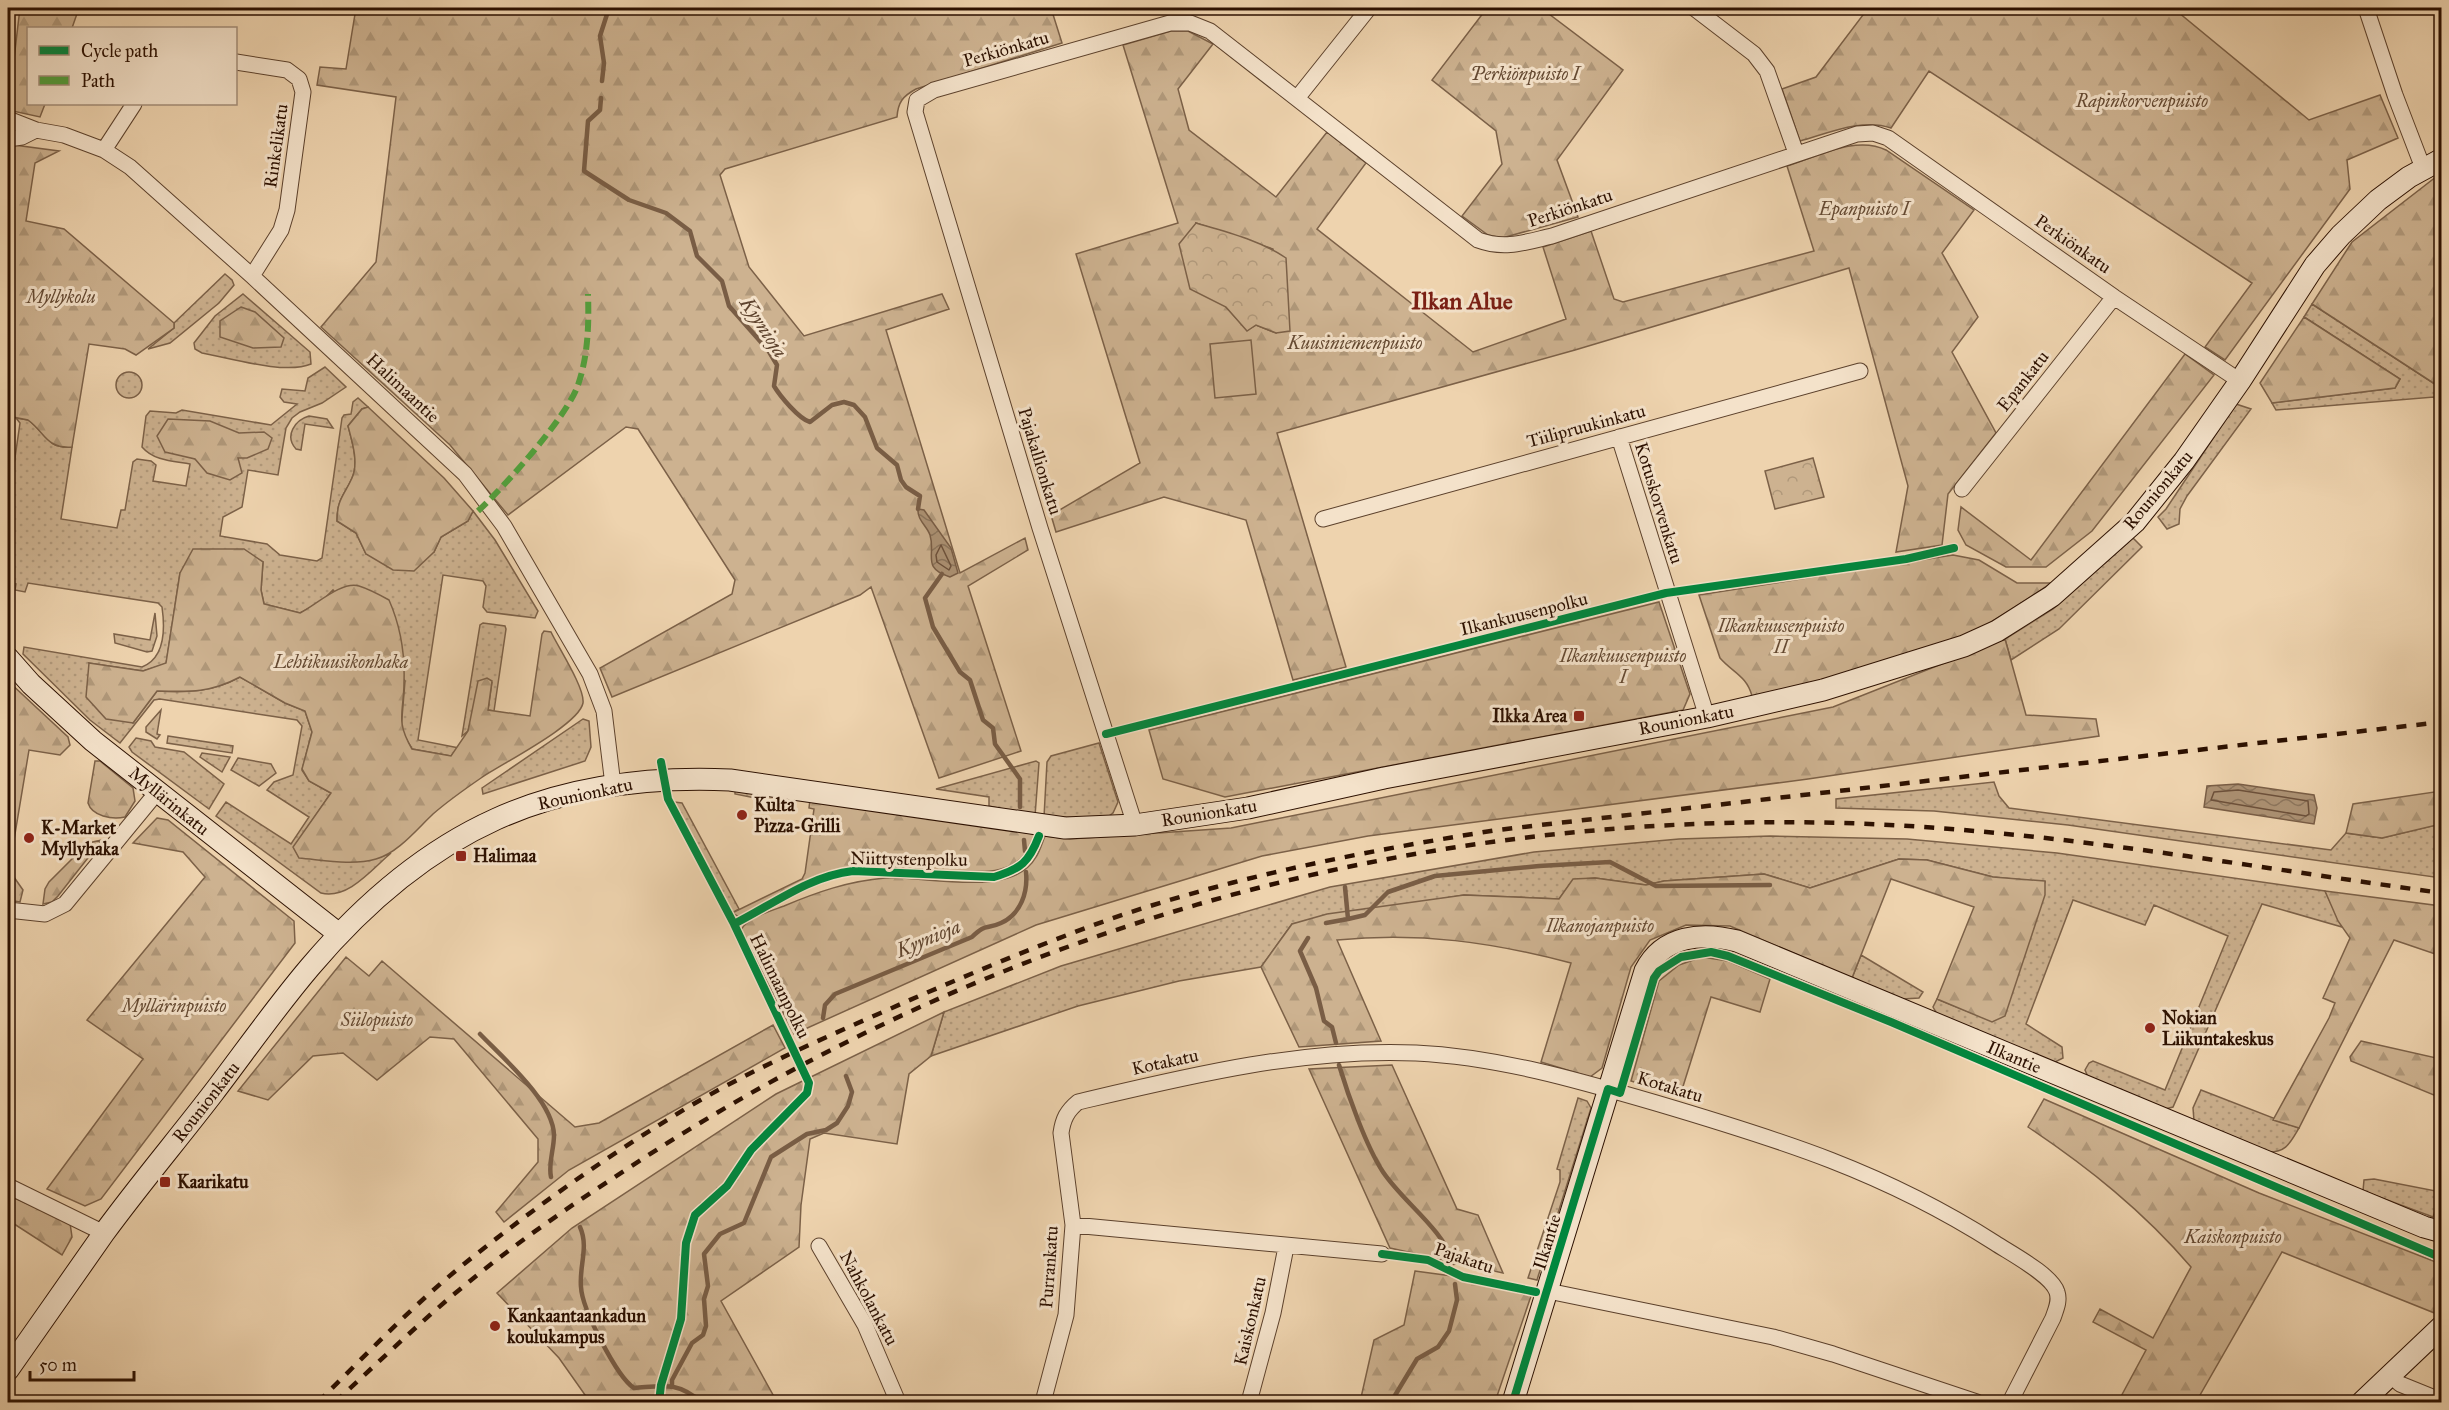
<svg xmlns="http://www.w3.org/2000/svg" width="2449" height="1410" viewBox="0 0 2449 1410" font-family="'IM FELL Great Primer',serif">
  <defs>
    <pattern id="grass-dots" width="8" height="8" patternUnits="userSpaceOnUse" patternTransform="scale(1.5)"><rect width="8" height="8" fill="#cdb290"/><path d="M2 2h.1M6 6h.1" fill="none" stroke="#b0987a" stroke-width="1.8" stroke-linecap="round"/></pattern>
    <pattern id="forest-firs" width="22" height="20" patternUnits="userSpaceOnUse" patternTransform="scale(1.5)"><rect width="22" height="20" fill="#cdb290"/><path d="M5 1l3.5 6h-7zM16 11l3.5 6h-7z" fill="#b0987a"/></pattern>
    <pattern id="park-crowns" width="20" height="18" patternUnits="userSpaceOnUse" patternTransform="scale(1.5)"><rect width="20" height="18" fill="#cdb290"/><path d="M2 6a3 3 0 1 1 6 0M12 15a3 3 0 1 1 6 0" fill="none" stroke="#b0987a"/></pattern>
    <pattern id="water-waves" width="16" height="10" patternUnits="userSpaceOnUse" patternTransform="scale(1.5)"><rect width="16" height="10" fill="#ac9173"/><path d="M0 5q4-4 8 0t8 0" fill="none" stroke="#8c755c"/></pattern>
  </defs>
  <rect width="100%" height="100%" fill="#eed3ae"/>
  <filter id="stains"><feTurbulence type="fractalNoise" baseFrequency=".00333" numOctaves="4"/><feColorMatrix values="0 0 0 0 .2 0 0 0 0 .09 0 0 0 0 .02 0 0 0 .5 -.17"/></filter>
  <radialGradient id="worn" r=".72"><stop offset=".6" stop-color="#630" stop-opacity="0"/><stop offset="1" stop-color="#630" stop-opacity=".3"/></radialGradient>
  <path fill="url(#grass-dots)" stroke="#7c6148" stroke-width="1.5" d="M225 274 232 280 234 285 219 303 170 343 148 349 174 328V323Z
    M243 294 310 352 311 364C285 375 230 358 202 353L195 349 194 343 215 316Z
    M2312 304 2441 388V417L2434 397 2276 410 2272 403 2395 388 2400 379 2304 317Z
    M325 367 346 387 322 403 300 412 292 418 286 428 278 475 248 470 242 507 223 517 220 536 267 544 280 555 317 561 322 558 342 418 344 415 351 414 353 402 358 398 368 407 362 409 348 426C352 441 359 463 352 478 344 496 337 499 337 521L356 533 366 554 434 552 441 537 468 521 473 511 495 540 538 611 535 618 487 612 483 607 486 586 483 581 443 575 418 740 459 748 451 756 412 749 401 730 405 681 333 590 321 602 300 613 264 604 261 590 263 562 180 573 166 664 143 671 89 663 133 723 157 691C188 693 212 692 240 677L285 703 305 711 312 732 302 770 309 781 331 793 294 847 299 857C330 860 361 866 391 853 372 869 348 900 321 893L216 816 226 802 291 844 309 817 267 790 274 782 293 775 302 726 297 720 160 699 154 700 120 743 90 720 23 654 24 647 142 667C165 658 165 628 162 607L158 603 28 583 25 592 15 590 16 584 8 583V506L20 423 16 418 28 420C45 432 46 449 72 447L61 519 117 528 121 510H125L133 462 137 459 151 461 156 465 153 481 186 486 190 464C173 461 154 461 142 447L146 416 150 411 176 413 182 410 271 425 297 404 284 402 280 397 282 389 305 391 308 378Z
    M116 385a13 13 0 1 1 26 0a13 13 0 1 1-26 0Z
    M2236 404 2251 409 2187 496 2180 509 2179 524 2167 529 2158 517 2166 509Z
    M309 416 327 419 333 428 305 424 301 450 296 449C284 436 295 420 309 416Z
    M2133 538 2142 547 2059 629 2011 660 2005 639 2053 609Z
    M155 613 157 636 152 651 147 652 115 643 114 634 150 640Z
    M483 623 505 626 506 629 494 711 488 710 492 682 474 709 468 731 462 736 480 625Z
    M161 710 157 734 160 735 157 739 146 732V727Z
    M583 719 589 721 591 747 585 761 483 794 482 788Z
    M168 736 233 746 232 753 167 743Z
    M136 738 151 741 155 747 184 752 224 784 209 809 132 752 129 747Z
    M1099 743 1118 802 1113 813 1106 818 1044 817 1047 762 1051 756Z
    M202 753 230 757 222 772 200 757Z
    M238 758 271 764 276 773 259 786 231 770Z
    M1036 761 1039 763 1035 816 989 806V797L936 789Z
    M1994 782 1999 796 2009 808 2331 850 2346 833 2382 838 2440 824 2441 878 2068 825 1934 811 1836 808V799Z
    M735 790 791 797 790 805 735 794Z
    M674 802 682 803 739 909 732 913Z
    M1770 836 1907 839 2057 853 2325 891 2342 927 2262 904 2173 1107 2165 1109 2088 1077 2085 1070 2089 1063 2093 1061 2165 1090 2228 936 2154 905 2145 925 2073 900 2026 1024 2062 1047 2063 1058 2053 1063 1937 1014 1933 1007 1937 999 1992 1021 2045 882 1993 877 1927 860 1899 859 1810 888 1764 874 1664 881 1646 885 1595 878 1573 880 1559 899 1464 895 1292 924 1261 967 1179 981 1078 1006 931 1056 944 1012 1061 966 1330 887 1534 852 1679 839Z
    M1861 955 1923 992 1919 998 1903 999 1852 978Z
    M2201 1090 2299 1128C2290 1143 2286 1153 2267 1152L2194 1121 2193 1108Z
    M1578 1098 1587 1101 1591 1108 1537 1280 1528 1278 1560 1182V1170L1557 1169Z
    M2374 1179 2441 1192 2433 1217 2363 1191 2364 1180Z"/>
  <path fill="url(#forest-firs)" stroke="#7c6148" stroke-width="1.5" fill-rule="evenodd" d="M20 8H79L72 28H28V104H45L40 117 8 110Z
    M356 8H1051L1062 43 916 89C903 96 898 102 897 117L725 169 720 175 749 267 804 336 942 294 949 309 886 330 960 573 1025 538 1028 550 968 586 1021 751 939 778 871 587 860 595 612 697 600 668 732 594 735 580 638 429 626 427 508 515 450 445 321 327 376 262 396 97 317 85 320 67 346 69Z
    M1487 8H1541L1623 70 1557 160 1578 217 1502 238 1488 235 1462 216 1502 164 1496 131 1432 80Z
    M1854 8H2173L2309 120 2380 95 2398 138 2347 160 2350 189 2225 360 2205 347 2252 283 1929 71 1891 128C1862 118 1829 133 1800 141L1782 89 1816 77 1863 15Z
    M1171 31H1188L1213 44 1178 89 1189 130 1276 197 1327 132 1366 163 1317 229 1473 352 1566 319 1543 247 1591 231 1614 299 1623 302 1814 251 1787 166C1817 157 1856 135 1886 150L1974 210 1942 253 1978 317 1952 352 1996 433 1948 494 1942 545 1896 552 1908 486 1849 268 1575 350 1277 433 1346 667 1293 680 1246 520 1164 497 1056 532 1051 515 1140 463 1076 254 1178 223 1123 45ZM1196 223 1273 249 1276 333 1256 325 1247 330 1226 307Z
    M14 145 59 151 35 163 26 221 64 229 174 323V328L136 355 125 349 89 344 72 447C46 449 45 432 28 420L8 416V146Z
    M2441 173V388L2312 304 2352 242Z
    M241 307 255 312 284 338 281 347 253 348 220 337V321Z
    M2304 317 2400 379 2395 388 2272 403 2260 383Z
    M2185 354 2214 375 2092 531 2046 567H2006L1966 545 1958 530 1961 507 2031 560Z
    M368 407 444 478 473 511 468 521 441 537 434 552 414 571 393 570 366 554 356 533 337 521C337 499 344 496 352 478 359 463 352 441 348 426L362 409Z
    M168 419 210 421 239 433 264 432 272 438 268 449 247 458H238L242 473 230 480 207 473 195 459 165 452 157 436Z
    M193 549H244L263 562 261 590 264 604 300 613C316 605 341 581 359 586 369 589 380 595 389 600 400 625 405 654 404 682 404 713 395 720 412 749L451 756 468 731 478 681 487 678 492 681 488 710 530 716 542 634 544 631 551 632C558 647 585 688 583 703 579 725 501 764 481 778 465 789 448 801 433 814 417 829 398 853 376 859 352 866 323 860 299 858L293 847 331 793 309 781 302 769 312 732 305 711 285 703 240 677C210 693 190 692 157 691L133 723 106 719 86 697 89 663 143 671 166 663 180 573Z
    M1953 555 1979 560 2017 583H2051C2011 611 1965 641 1918 656 1864 674 1808 685 1752 696 1747 676 1732 672 1720 658L1699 595Z
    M1659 602 1690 694 1683 710 1225 797 1163 779 1149 730Z
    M2005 639 2026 715 2096 719 2099 736 1808 779 1368 836 1262 856 1036 925 794 1034 741 930C748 917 771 911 784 906 817 892 849 881 885 878 925 875 1012 900 1036 857 1040 851 1042 843 1045 836L1070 839 1231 828 1833 707Z
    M8 681 68 737 70 745 60 755 29 750 9 870 23 890 20 902 8 900V769L10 751 8 750Z
    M95 761H100L133 788 135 801 125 817C112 820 92 816 88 803Z
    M2441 791V824L2382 838 2346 833 2353 804Z
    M810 800 1035 834C1029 848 1025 859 1010 866 993 874 974 871 956 871 920 870 881 864 845 873 808 882 772 898 739 917L732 913 802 879 805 873 814 809 809 808Z
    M157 818 168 820 294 921 295 943 101 1199 85 1206 47 1189 143 1059 87 1020 205 877 183 852 133 843Z
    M102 840 58 896 52 902 43 904 45 889 49 882 88 843Z
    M1899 859 1927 860 1993 877 2045 881V895L2005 1016 1992 1022 1937 999 1974 907 1891 879 1852 978 1730 926 1686 925 1650 940 1631 967 1602 1068 1590 1077 1541 1062 1571 963C1491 942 1420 932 1337 940L1381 1041 1299 1047 1261 967 1292 924 1327 914 1464 895 1559 899 1573 879 1595 878 1646 885 1664 881 1764 874 1810 888Z
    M2325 891 2441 906V956L2394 940 2299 1128 2273 1120 2329 1018 2335 1003 2323 998 2350 938 2338 921Z
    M346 957 369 976 382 961 575 1127 599 1123 773 1025 785 1048 569 1170 504 1222 496 1212 538 1162V1139L454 1039 430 1037 377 1080 343 1053 313 1056 268 1100 238 1091Z
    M1702 957 1728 961 1770 979 1760 1012 1711 997 1680 1096 1631 1081 1659 981 1679 965Z
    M944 1012 931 1056 909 1074 897 1144 824 1133 810 1139 801 1205 799 1247 721 1301 777 1402H590L559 1358 497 1293 572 1228 776 1094Z
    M2361 1041 2441 1059V1098L2351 1061 2350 1057Z
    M1392 1065 1457 1209 1478 1215 1503 1273 1390 1248 1309 1069Z
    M2044 1099 2259 1193 2441 1264V1310L2437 1314 2282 1252 2196 1402H2118L2146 1350 2093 1322 2100 1309 2153 1338 2191 1267C2143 1211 2089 1168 2028 1127Z
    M8 1195 70 1223 72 1237 62 1255 8 1220Z
    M1415 1271 1452 1276 1531 1296 1495 1402H1360L1374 1340 1404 1325Z"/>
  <path fill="url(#park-crowns)" stroke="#7c6148" stroke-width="1.5" d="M1196 223C1227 232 1259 240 1286 258L1290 331 1276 333 1256 325 1247 331 1226 307 1190 289 1179 244Z
    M1813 458 1824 497 1775 509 1765 471Z"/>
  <path fill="#cdb290" stroke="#7c6148" stroke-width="1.5" d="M1251 340 1256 394 1215 398 1210 344Z"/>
  <path fill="url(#water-waves)" stroke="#795d45" stroke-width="1.5" d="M918 509 924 510 951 548 958 573 950 577C921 568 936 555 930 535 927 526 917 520 918 509Z
    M2238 784 2314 795 2317 808 2314 824 2204 807 2207 786Z"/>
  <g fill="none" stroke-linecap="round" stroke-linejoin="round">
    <path stroke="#6c503a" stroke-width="1.5" d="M941 545 951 566 949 570 937 562 936 555Z
      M2238 790 2308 801 2309 814 2306 816 2211 800 2214 792Z"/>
    <path stroke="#795d45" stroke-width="4.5" d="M602 81 604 63 600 36 609 8
      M601 98 600 110 588 121 584 171 629 200 666 213 690 231 697 256 722 281 729 306 768 350 777 365 774 386C780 396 799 419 810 422L832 405 844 402 854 405 865 417 877 448 897 465 901 480 906 487 920 496 918 509
      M942 574 925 598 933 627 960 672 970 680 983 720 993 728 995 744 1020 779V807
      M1024 840 1025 851
      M1348 919 1365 915 1388 892 1435 876 1539 866 1610 862 1656 886 1770 885
      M1326 923 1348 919 1345 887
      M1308 938 1300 951 1316 988 1324 1021 1332 1027 1336 1043
      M823 1018 825 1005 835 994 972 937C986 923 986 930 1001 923 1021 914 1028 892 1026 872
      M480 1034C503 1058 553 1101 554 1135 554 1150 548 1163 551 1177
      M1339 1065C1348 1095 1366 1146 1383 1172 1404 1203 1441 1227 1454 1263
      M580 1227C589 1247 579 1266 581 1287 582 1309 617 1377 634 1388 663 1386 677 1381 701 1402
      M672 1386V1380L692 1343 703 1335 706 1326 704 1299 708 1286 704 1254 720 1234 744 1223 771 1157 807 1134 826 1130 837 1123 848 1106 852 1092 846 1076
      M1391 1402 1417 1359 1438 1347 1449 1331 1457 1300 1455 1284"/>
    <g stroke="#5c412c" stroke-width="17">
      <path id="street" d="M1694 8 1754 54 1767 71 1796 153
        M2366 8 2395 95 2423 168
        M236 62 287 70 299 79 303 92 287 210 281 230 252 276
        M1298 97 1369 8
        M8 119 36 130 64 135 104 150 130 167 252 276 465 474 504 526 590 674 604 711 613 785
        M8 139 22 137 36 130
        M104 150 134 104
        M1619 437 1707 717
        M1962 489 2114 297
        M1323 519 1860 371
        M1135 825 1040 528 915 112 917 100 934 90 1170 23H1190L1210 31 1478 240C1505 250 1526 242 1552 236L1857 134 1873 133 1888 138 2114 297 2240 381
        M8 910 45 914 65 904 158 791
        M8 1186 104 1233
        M1073 1225 1382 1254
        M819 1246 865 1325 898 1402
        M1548 1291 1773 1337 1833 1354 1977 1402
        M2391 1376 2400 1384 2442 1401
        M1043 1402 1066 1315 1073 1225 1061 1133C1063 1119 1067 1111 1078 1102 1188 1076 1302 1048 1416 1053 1498 1057 1577 1080 1656 1103 1781 1140 1884 1172 1995 1243 2010 1253 2052 1275 2057 1292 2060 1301 2056 1309 2053 1318L2010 1402
        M1249 1402 1273 1313 1286 1247"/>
    </g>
    <g stroke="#2c1000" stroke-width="23">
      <path id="secondary" d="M8 658 31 684 93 741 339 934
        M8 1370C40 1325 72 1278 104 1233 139 1185 178 1139 214 1092 246 1050 276 1007 310 967 426 830 550 772 730 780L1065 828 1135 825 1248 808 1384 778 1707 717 1823 690 1964 646 1997 631 2052 596 2135 522 2184 461 2240 381 2315 265 2341 235 2378 200 2409 177 2442 159
        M1513 1402 1645 971C1663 935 1702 932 1737 941L2424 1227 2442 1232
        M2362 1402 2442 1326"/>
    </g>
    <use href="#street" stroke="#f4e2ca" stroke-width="15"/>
    <use href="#secondary" stroke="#f4e2ca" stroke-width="21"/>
    <path stroke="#2c1000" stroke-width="4.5" stroke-dasharray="10 10" stroke-linecap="butt" d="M318 1402C365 1356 412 1306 464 1264 530 1211 600 1161 672 1117 747 1070 838 1032 919 996 987 967 1055 938 1125 914 1246 874 1372 850 1497 830L2442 722
      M335 1402C379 1362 423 1319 470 1281 520 1240 573 1204 627 1169 991 929 1407 811 1843 823 2044 829 2243 866 2442 893"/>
    <path stroke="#51a03c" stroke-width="6" stroke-dasharray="12 6" stroke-linecap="butt" d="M478 511C504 487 567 417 578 385 588 356 589 325 588 294"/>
    <g stroke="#f4e2ca" stroke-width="11">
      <path id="cycleway" d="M1106 734 1666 593 1906 559 1954 548
        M734 924C772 905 809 876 853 871L994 877C1021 869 1029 862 1039 836
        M1382 1254 1428 1260 1463 1277 1536 1292
        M659 1402 661 1385 681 1319 686 1243 695 1215 727 1186 751 1150 807 1093 809 1083 734 924 668 799 661 762
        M1513 1402 1608 1089 1620 1093 1654 978 1659 971 1681 957 1711 952 1728 956 1891 1022 2442 1258"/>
    </g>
    <use href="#cycleway" stroke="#00873e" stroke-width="8"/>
  </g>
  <g fill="#8f2418" stroke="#f4e2ca" stroke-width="2">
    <rect x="1573" y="710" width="12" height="12" rx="3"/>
    <circle cx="742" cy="815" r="6"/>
    <circle cx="29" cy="838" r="6"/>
    <rect x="455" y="850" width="12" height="12" rx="3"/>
    <circle cx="2150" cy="1028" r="6"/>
    <rect x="159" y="1176" width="12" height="12" rx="3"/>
    <circle cx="495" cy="1326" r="6"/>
  </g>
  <g text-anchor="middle" stroke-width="6" stroke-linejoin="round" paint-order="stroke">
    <g font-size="18" fill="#2c1000" stroke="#f4e2ca">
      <text transform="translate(1006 49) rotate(-16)" y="6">Perkiönkatu</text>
      <text transform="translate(276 146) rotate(-82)" y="6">Rinkelikatu</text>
      <text transform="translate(1570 208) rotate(-18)" y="6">Perkiönkatu</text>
      <text transform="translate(2073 244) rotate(35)" y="6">Perkiönkatu</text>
      <text transform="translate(2023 381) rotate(-52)" y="6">Epankatu</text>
      <text transform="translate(403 388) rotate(43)" y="6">Halimaantie</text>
      <text transform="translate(1586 426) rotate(-15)" y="6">Tiilipruukinkatu</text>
      <text transform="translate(1040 461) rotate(73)" y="6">Pajakallionkatu</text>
      <text transform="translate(2158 490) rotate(-50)" y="6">Rounionkatu</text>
      <text transform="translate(1659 503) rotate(73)" y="6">Kotuskorvenkatu</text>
      <text transform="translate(1524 614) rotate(-14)" y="6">Ilkankuusenpolku</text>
      <text transform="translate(1686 720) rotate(-11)" y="6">Rounionkatu</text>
      <text transform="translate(585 794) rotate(-12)" y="6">Rounionkatu</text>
      <text transform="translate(169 801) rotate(39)" y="6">Myllärinkatu</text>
      <text transform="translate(1209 813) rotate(-9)" y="6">Rounionkatu</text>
      <text transform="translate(909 859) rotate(1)" y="6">Niittystenpolku</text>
      <text transform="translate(780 986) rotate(64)" y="6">Halimaanpolku</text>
      <text transform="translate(2014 1057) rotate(23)" y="6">Ilkantie</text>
      <text transform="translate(1165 1062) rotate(-12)" y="6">Kotakatu</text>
      <text transform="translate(1670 1087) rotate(17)" y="6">Kotakatu</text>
      <text transform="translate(206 1102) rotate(-52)" y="6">Rounionkatu</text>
      <text transform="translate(1547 1242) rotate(-73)" y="6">Ilkantie</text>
      <text transform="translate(1464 1258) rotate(19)" y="6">Pajakatu</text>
      <text transform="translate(1049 1267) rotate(-86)" y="6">Purrankatu</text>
      <text transform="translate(869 1298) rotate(62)" y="6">Nahkolankatu</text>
      <text transform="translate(1250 1321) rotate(-77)" y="6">Kaiskonkatu</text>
    </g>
    <g font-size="18" font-style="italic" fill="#644932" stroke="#f4e2ca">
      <text x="1525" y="80">Perkiönpuisto I</text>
      <text x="2142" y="107">Rapinkorvenpuisto</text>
      <text x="1864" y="215">Epanpuisto I</text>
      <text x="61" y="303">Myllykolu</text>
      <text x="1355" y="349">Kuusiniemenpuisto</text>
      <text x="1781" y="632">Ilkankuusenpuisto<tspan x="1781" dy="21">II</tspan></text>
      <text x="1623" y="662">Ilkankuusenpuisto<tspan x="1623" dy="21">I</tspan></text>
      <text x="341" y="668">Lehtikuusikonhaka</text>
      <text x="1600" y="932">Ilkanojanpuisto</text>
      <text x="174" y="1012">Myllärinpuisto</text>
      <text x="377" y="1026">Siilopuisto</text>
      <text x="2233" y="1243">Kaiskonpuisto</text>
    </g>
    <g font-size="18" font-weight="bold" fill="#2c1000" stroke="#f4e2ca" text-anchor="start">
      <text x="1567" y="722" text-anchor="end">Ilkka Area</text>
      <text x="754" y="811">Kulta<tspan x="754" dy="21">Pizza-Grilli</tspan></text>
      <text x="41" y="834">K-Market<tspan x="41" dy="21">Myllyhaka</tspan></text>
      <text x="473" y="862">Halimaa</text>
      <text x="2162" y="1024">Nokian<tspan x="2162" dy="21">Liikuntakeskus</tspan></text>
      <text x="177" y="1188">Kaarikatu</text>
      <text x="507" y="1322">Kankaantaankadun<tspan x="507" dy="21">koulukampus</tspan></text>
    </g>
    <g font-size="20" font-style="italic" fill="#5f442e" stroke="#f4e2ca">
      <text transform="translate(764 327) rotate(56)" y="7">Kyynioja</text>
      <text transform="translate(928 938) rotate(-23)" y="7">Kyynioja</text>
    </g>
    <g font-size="24" font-weight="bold" fill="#7a1f14" stroke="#f4e2ca">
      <text x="1462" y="309">Ilkan Alue</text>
    </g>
  </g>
  <rect width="2449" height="1410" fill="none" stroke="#eed3ae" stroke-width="30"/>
  <rect x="9" y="9" width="2431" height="1392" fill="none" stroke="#2c1000" stroke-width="3"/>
  <rect x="15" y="15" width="2419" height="1380" fill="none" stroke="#2c1000" stroke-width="1.5"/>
  <rect x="27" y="27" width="210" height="78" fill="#f4e2ca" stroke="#a48e79" stroke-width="1.5"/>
  <rect x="39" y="46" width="30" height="9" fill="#00873e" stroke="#a48e79" stroke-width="1.5"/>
  <text x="81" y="57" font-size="18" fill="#2c1000">Cycle path</text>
  <rect x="39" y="76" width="30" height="9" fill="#51a03c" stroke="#a48e79" stroke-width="1.5"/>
  <text x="81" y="87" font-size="18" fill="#2c1000">Path</text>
  <path d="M30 1371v9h104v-9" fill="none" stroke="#2c1000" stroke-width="3"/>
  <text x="39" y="1371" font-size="18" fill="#2c1000" stroke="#f4e2ca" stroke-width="4.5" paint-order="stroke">50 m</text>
  <rect width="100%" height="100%" filter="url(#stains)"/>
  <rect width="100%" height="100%" fill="url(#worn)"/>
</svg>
